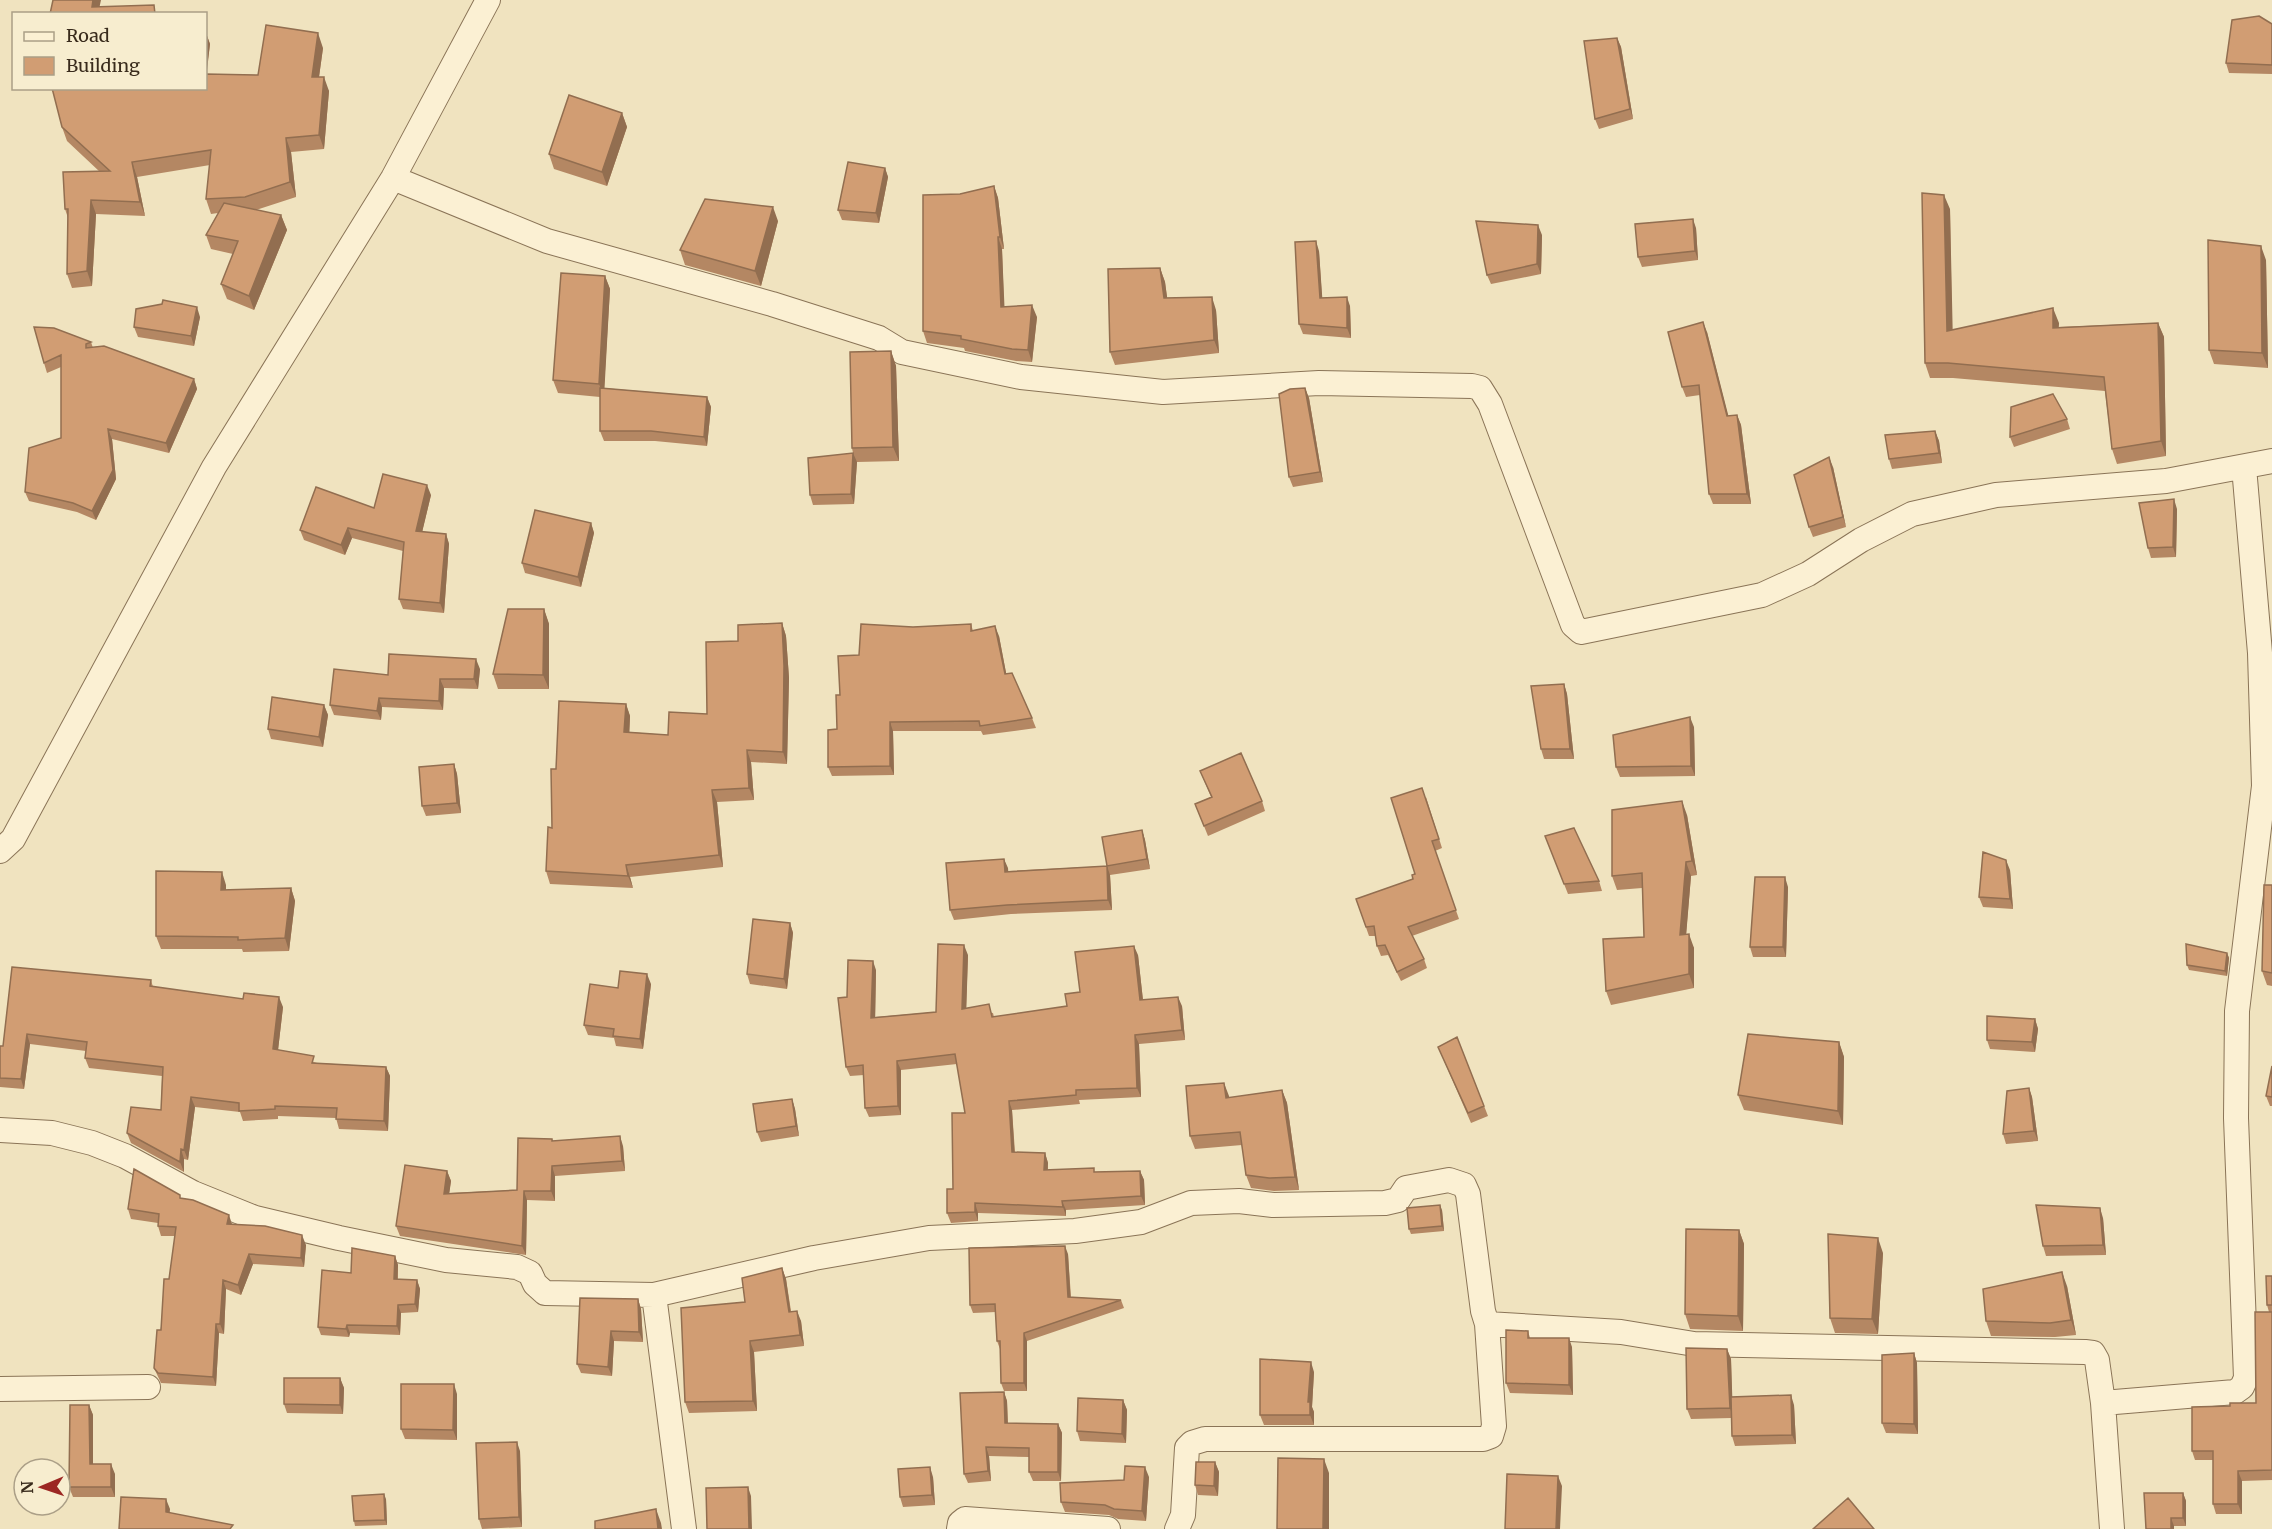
<svg xmlns="http://www.w3.org/2000/svg" width="2272" height="1529" viewBox="0 0 2272 1529" font-family="Merriweather,serif">
  <rect width="100%" height="100%" fill="#f0e3bf"/>
  <g fill="none" stroke-linecap="round" stroke-linejoin="round">
    <g stroke="#8a7457" stroke-width="26">
      <path id="street" d="M393 178 547 241 772 304 879 338 902 352 1021 377 1163 392 1319 383 1472 386 1480 388 1490 404 1573 625 1581 632 1762 595 1808 574 1861 540 1912 514 1996 495 2166 481 2272 461
        M0 851 13 839 214 467 393 178 488 0
        M0 1130 52 1133 92 1143 125 1156 193 1193 255 1218 339 1238 446 1260 517 1267 530 1273 535 1284 545 1293 654 1295 814 1258 929 1238 1075 1231 1141 1222 1191 1203 1239 1201 1273 1205 1385 1203 1398 1200 1406 1188 1449 1180 1464 1185 1468 1194 1483 1311 1487 1324 1621 1332 1694 1344 2085 1352 2093 1353 2097 1360 2103 1403
        M654 1295 684 1529
        M0 1389 148 1387
        M959 1529 960 1523 965 1519 1108 1529
        M1177 1529 1183 1515 1187 1448 1192 1443 1205 1439H1483L1491 1436 1494 1426 1487 1324
        M2112 1529 2103 1403 2235 1392 2242 1387 2246 1378 2236 1118 2237 1011 2264 786 2260 653 2244 467"/>
    </g>
    <use href="#street" stroke="#fbf0d3" stroke-width="24"/>
  </g>
  <path fill="#b48763" d="M2272 24V74L2229 73 2226 63Z
    M206 33 210 44 206 74 258 75 323 48 319 77 329 91 324 149 291 152 296 197 256 210 281 215 287 230 254 310 227 299 221 284 233 254 211 249 206 235 218 213 211 214 206 199 210 165 137 177 145 216 96 214 92 286 72 288 67 274 68 218 65 209 100 172 67 141 62 127 206 88Z
    M1617 38 1621 47 1633 119 1599 129 1595 119Z
    M622 113 627 127 607 186 554 169 549 154Z
    M885 168 888 177 879 223 842 220 838 210Z
    M994 186 998 198 1004 249H1002L1004 307 1037 317 1032 362 1016 361 965 351 964 348 927 343 923 331 960 194Z
    M1950 209 1952 330 2059 323 2058 327 2158 323 2164 337 2166 456 2117 464 2112 449 2105 391 1953 378H1930L1925 363Z
    M778 221 761 286 685 265 680 250Z
    M1696 228 1698 260 1642 267 1638 257Z
    M1542 235 1541 274 1491 284 1487 275Z
    M1319 251 1322 298 1350 306 1351 338 1303 334 1299 324Z
    M2266 260 2268 368 2214 364 2209 350Z
    M1160 268 1165 282 1167 298 1216 310 1219 353 1115 365 1110 352Z
    M605 276 610 289 604 388 707 397 711 407 707 446 655 441H604L600 431V397L558 393 553 380Z
    M200 317 194 346 138 337 134 327Z
    M1707 332 1728 416 1737 415 1741 425 1751 504H1713L1709 494 1700 395 1686 397 1682 387Z
    M91 342 93 348 194 379 197 389 169 453 112 439 116 479 96 520 77 512 29 501 25 492 61 438V367L47 373 44 363Z
    M891 351 896 366 899 461 857 462 854 504 813 505 810 495 853 453 852 448Z
    M1305 388 1309 398 1323 482 1293 487 1289 477Z
    M2067 419 2070 429 2014 447 2010 437Z
    M1935 431 1939 441 1942 463 1892 469 1889 459Z
    M1833 467 1846 527 1813 537 1809 527Z
    M431 495 422 532 446 534 449 544 444 613 403 609 399 599 403 551 352 538 345 555 304 540 300 530 374 508Z
    M2177 509 2176 557 2151 558 2148 548Z
    M591 523 594 533 581 587 525 573 522 563Z
    M544 609 549 624V689H498L493 674Z
    M782 623 786 636 789 678 787 764 751 762 754 800 717 802 723 867 630 877 633 888 550 884 546 871 552 828 556 769 626 704 630 716 629 732 668 735 707 714 738 641Z
    M971 624 973 631 999 636 1006 673 1032 718 1036 728 983 735 981 731H893L894 775 832 776 828 767 837 729 840 695 859 655 913 627Z
    M480 669 478 689 444 688 443 710 382 707 381 720 334 715 330 705 388 675Z
    M1564 684 1567 694 1574 759H1544L1541 749Z
    M324 705 328 715 323 747 271 739 268 729Z
    M1694 727 1695 776 1620 777 1616 767Z
    M454 764 457 774 461 813 426 816 422 806Z
    M1200 771 1262 801 1265 811 1208 836 1195 804 1211 797Z
    M1426 797 1442 848 1435 851 1459 919 1412 936 1424 959 1427 968 1401 981 1388 955 1381 956 1377 946 1375 936H1369L1356 899 1413 879 1415 874Z
    M1687 815 1697 875 1691 876 1686 934 1694 948V988L1611 1005 1606 991 1644 937 1642 888 1617 890 1612 876Z
    M1142 830 1145 840 1150 869 1110 875 1112 910 1011 914 954 920 950 910 1004 859 1008 871 1107 866Z
    M1545 836 1599 881 1602 891 1568 894Z
    M2010 870 2013 909 1983 907 1979 897Z
    M226 885V890L291 888 295 901 289 951 243 952 242 949H161L156 936Z
    M2272 885V986L2267 985 2262 971Z
    M1788 887 1786 957H1753L1750 947Z
    M790 923 793 933 787 989 750 984 747 974Z
    M2227 953 2229 958 2227 976 2189 970 2187 965Z
    M968 955 966 1008 993 1013 994 1017 1067 1006 1080 992 1138 955 1143 1000 1182 1006 1185 1040 1139 1044 1141 1097 1079 1100 1080 1104 1012 1110 1015 1152 1045 1153 1048 1163V1170L1096 1172 1140 1171 1144 1180 1145 1205 1066 1210V1216L978 1213V1221L951 1223 947 1213 953 1189 965 1113 957 1064 901 1070V1115L869 1117 865 1108 864 1075 850 1076 846 1067 847 997 876 970 875 1017 936 1012Z
    M12 967 151 980 153 987 283 1007 278 1050 317 1063 386 1067 390 1076 388 1131 339 1129 336 1118 278 1116V1119L243 1121 240 1112 195 1107 188 1160 184 1159V1172L131 1143 127 1133 161 1110 162 1076 89 1068 85 1058 86 1051 30 1044 24 1089 0 1087V1046H3Z
    M651 984 643 1049 616 1046 614 1038 588 1035 584 1025 618 988Z
    M2035 1019 2038 1029 2035 1052 1990 1049 1987 1040Z
    M1457 1037 1488 1116 1471 1123 1438 1047Z
    M1839 1042 1844 1057 1843 1125 1744 1110 1738 1095Z
    M2272 1066V1106H2270L2266 1096Z
    M2029 1088 2032 1097 2038 1141 2006 1144 2003 1134Z
    M1282 1090 1287 1103 1299 1190 1274 1191 1251 1188 1246 1175 1242 1145 1195 1149 1190 1136 1229 1096V1098Z
    M792 1099 795 1109 799 1136 761 1142 757 1132Z
    M552 1139 553 1141 623 1146 625 1171 555 1176V1201L527 1200 526 1255 400 1236 396 1226 447 1171 451 1181 449 1193 517 1190Z
    M182 1199 232 1224 306 1245 304 1267 253 1264 241 1295 226 1289 224 1334 219 1333 216 1386 161 1383 154 1368 169 1279 175 1236H161L158 1226V1223L131 1219 128 1209Z
    M1442 1210 1444 1231 1411 1234 1409 1229Z
    M2103 1218 2106 1255 2046 1256 2043 1246Z
    M1739 1230 1744 1244 1743 1331 1690 1329 1685 1314Z
    M1883 1253 1878 1334 1835 1333 1830 1318Z
    M1068 1254 1071 1297 1121 1300 1124 1308 1027 1341V1391H1004L1001 1383 1000 1349 997 1341 996 1312 973 1313 970 1305Z
    M395 1256 398 1265V1279L417 1280 420 1289 418 1312 401 1313 400 1335 350 1333 349 1337 321 1335 318 1327 351 1273Z
    M782 1268 786 1279 791 1311 801 1321 804 1346 754 1352 757 1411 689 1413 685 1402 745 1302Z
    M2272 1276V1480L2242 1481V1514H2216L2213 1504V1460H2195L2192 1451 2230 1406 2256 1403 2269 1312 2267 1305Z
    M2067 1286 2076 1335 2055 1337 1991 1336 1986 1321Z
    M638 1299 641 1309 643 1342 614 1341 612 1376 581 1373 577 1364Z
    M1528 1331 1530 1338 1572 1347 1573 1395 1510 1393 1506 1383Z
    M1727 1349 1731 1359 1732 1397 1794 1405 1796 1444 1735 1446 1732 1436 1731 1418 1691 1419 1687 1409Z
    M1914 1353 1917 1363 1918 1434 1886 1433 1882 1423Z
    M1314 1372 1312 1407 1314 1412V1425H1264L1260 1415Z
    M340 1378 344 1388 343 1414 287 1413 284 1404Z
    M1004 1392 1007 1401 1008 1423 1058 1424 1062 1433 1061 1481H1033L1029 1472V1457L989 1456 991 1481 968 1483 964 1474Z
    M457 1394V1440L405 1439 401 1429Z
    M1123 1400 1127 1410 1126 1443 1080 1441 1077 1431Z
    M89 1405 93 1415V1464L115 1474V1497H73L69 1487Z
    M520 1451 522 1527 482 1529 479 1519Z
    M1215 1462 1219 1472 1218 1496 1198 1495 1195 1485Z
    M933 1477 935 1505 903 1507 900 1497Z
    M1149 1477 1146 1521 1118 1519 1109 1515 1065 1512 1061 1502 1124 1480Z
    M2183 1493 2186 1501V1526H2174V1529H2146Z
    M386 1499 387 1525 355 1526 354 1521Z"/>
  <path fill="#926e50" d="M93 0H101L98 14 92 7Z
    M206 33 210 44 206 79Z
    M318 33 323 48 317 91 312 77Z
    M1617 38 1621 47 1633 119 1630 109Z
    M324 77 329 91 324 149 319 135Z
    M622 113 627 127 607 186 602 172Z
    M286 138 291 152 296 197 290 182Z
    M132 162 137 177 145 216 140 202Z
    M885 168 888 177 879 223 876 213Z
    M994 186 998 198 1004 249 1000 237Z
    M1944 195 1950 209 1953 345 1947 331Z
    M91 200 96 214 92 286 87 271Z
    M773 207 778 221 761 286 755 271Z
    M281 215 287 230 254 310 249 296Z
    M1693 219 1696 228 1698 260 1695 251Z
    M1538 225 1542 235 1541 274 1537 264Z
    M998 237 1002 249 1005 319 1001 307Z
    M1316 241 1319 251 1323 308 1320 298Z
    M2261 246 2266 260 2268 368 2262 353Z
    M1160 268 1165 282 1169 311 1164 298Z
    M605 276 610 289 604 397 599 384Z
    M1212 297 1216 310 1219 353 1214 340Z
    M1347 297 1350 306 1351 338 1347 328Z
    M1032 305 1037 317 1032 362 1028 350Z
    M197 307 200 317 194 346 191 336Z
    M2053 308 2059 323 2058 342 2053 328Z
    M1703 322 1707 332 1731 426 1727 416Z
    M2158 323 2164 337 2166 456 2161 441Z
    M891 351 896 366 899 461 893 447Z
    M194 379 197 389 169 453 166 443Z
    M1305 388 1309 398 1323 482 1320 472Z
    M707 397 711 407 707 446 704 437Z
    M1737 415 1741 425 1751 504 1747 494Z
    M108 429 112 439 116 479 96 520 92 511Z
    M1935 431 1939 441 1942 463 1939 453Z
    M853 453 857 462 854 504 851 494Z
    M1829 457 1833 467 1846 527 1843 517Z
    M427 485 431 495 420 541 416 531Z
    M2174 499 2177 509 2176 557 2173 547Z
    M591 523 594 533 581 587 578 577Z
    M348 528 352 538 345 555 341 545Z
    M446 534 449 544 444 613 440 603Z
    M544 609 549 624V689L543 675Z
    M782 623 786 636 789 678 787 764 783 752Z
    M995 626 999 636 1008 683 1005 674Z
    M476 659 480 669 478 689 474 679Z
    M440 679 444 688 443 710 439 701Z
    M1564 684 1567 694 1574 759 1570 749Z
    M379 698 382 707 381 720 377 711Z
    M626 704 630 716 629 744 624 732Z
    M324 705 328 715 323 747 319 737Z
    M1690 717 1694 727 1695 776 1691 766Z
    M890 722 893 731 894 775 890 766Z
    M747 750 751 762 754 800 749 788Z
    M454 764 457 774 461 813 457 803Z
    M712 790 717 802 723 867 719 855Z
    M1682 801 1687 815 1697 875 1692 861Z
    M1142 830 1145 840 1150 869 1147 859Z
    M1004 859 1008 868 1009 881 1005 872Z
    M2006 860 2010 870 2013 909 2010 899Z
    M1686 862 1691 876 1685 949 1680 935Z
    M626 865 630 877 633 888 628 876Z
    M1107 866 1110 875 1112 910 1108 900Z
    M222 872 226 885V903L221 890Z
    M1785 877 1788 887 1786 957 1783 947Z
    M291 888 295 901 289 951 285 938Z
    M790 923 793 933 787 989 784 979Z
    M1689 934 1694 948V988L1689 974Z
    M964 945 968 955 966 1019 962 1009Z
    M1134 946 1138 955 1144 1010 1140 1000Z
    M2227 953 2229 958 2227 976 2225 971Z
    M873 961 876 970 875 1027 871 1018Z
    M647 974 651 984 643 1049 640 1039Z
    M279 997 283 1007 277 1059 273 1049Z
    M1178 997 1182 1006 1185 1040 1182 1030Z
    M2035 1019 2038 1029 2035 1052 2032 1042Z
    M27 1034 30 1044 24 1089 21 1079Z
    M1135 1035 1139 1044 1141 1097 1137 1088Z
    M1839 1042 1844 1057 1843 1125 1838 1111Z
    M897 1061 901 1070V1115L898 1106Z
    M386 1067 390 1076 388 1131 384 1121Z
    M1224 1083 1229 1096 1231 1111 1226 1098Z
    M2029 1088 2032 1097 2038 1141 2034 1131Z
    M1282 1090 1287 1103 1299 1190 1295 1177Z
    M191 1097 195 1107 188 1160 184 1150Z
    M792 1099 795 1109 799 1136 796 1126Z
    M1009 1101 1012 1110 1015 1161 1012 1152Z
    M620 1136 623 1146 625 1171 622 1161Z
    M181 1149 184 1159V1172L180 1162Z
    M1045 1153 1048 1163 1047 1179 1044 1170Z
    M552 1166 555 1176V1201L551 1191Z
    M447 1171 451 1181 448 1203 444 1194Z
    M1140 1171 1144 1180 1145 1205 1141 1196Z
    M524 1191 527 1200 526 1255 522 1246Z
    M1062 1201 1066 1210V1216L1063 1207Z
    M975 1203 978 1213V1221L975 1212Z
    M1440 1205 1442 1210 1444 1231 1442 1226Z
    M2100 1208 2103 1218 2106 1255 2103 1245Z
    M229 1215 232 1224H227Z
    M1739 1230 1744 1244 1743 1331 1738 1316Z
    M302 1235 306 1245 304 1267 301 1258Z
    M1878 1238 1883 1253 1878 1334 1872 1319Z
    M1065 1246 1068 1254 1071 1305 1068 1297Z
    M249 1254 253 1264 241 1295 238 1285Z
    M395 1256 398 1265 397 1287 394 1279Z
    M782 1268 786 1279 792 1322 789 1312Z
    M2062 1272 2067 1286 2076 1335 2071 1320Z
    M223 1280 226 1289 224 1334 220 1324Z
    M417 1280 420 1289 418 1312 415 1304Z
    M638 1299 641 1309 643 1342 639 1332Z
    M398 1305 401 1313 400 1335 397 1326Z
    M797 1311 801 1321 804 1346 800 1335Z
    M216 1324 219 1333 216 1386 213 1377Z
    M347 1325 350 1333 349 1337 346 1329Z
    M611 1331 614 1341 612 1376 608 1367Z
    M1024 1333 1027 1341V1391L1024 1383Z
    M1569 1338 1572 1347 1573 1395 1569 1385Z
    M750 1341 754 1352 757 1411 753 1401Z
    M1727 1349 1731 1359 1733 1418 1730 1408Z
    M1914 1353 1917 1363 1918 1434 1914 1424Z
    M1311 1362 1314 1372 1312 1407 1314 1412V1425L1310 1415 1308 1402Z
    M340 1378 344 1388 343 1414 340 1405Z
    M454 1384 457 1394V1440L453 1430Z
    M1004 1392 1007 1401 1008 1433 1005 1423Z
    M1791 1395 1794 1405 1796 1444 1792 1435Z
    M1123 1400 1127 1410 1126 1443 1122 1434Z
    M89 1405 93 1415V1474L90 1464Z
    M1058 1424 1062 1433 1061 1481 1058 1472Z
    M517 1442 520 1451 522 1527 519 1517Z
    M986 1447 989 1456 991 1481 988 1471Z
    M1324 1459 1329 1473V1529H1323Z
    M1215 1462 1219 1472 1218 1496 1214 1486Z
    M111 1464 115 1474V1497L111 1487Z
    M930 1467 933 1477 935 1505 932 1495Z
    M1145 1467 1149 1477 1146 1521 1142 1511Z
    M2238 1471 2242 1481V1514L2238 1504Z
    M1558 1476 1562 1486 1560 1529H1556Z
    M748 1487 751 1496 752 1529H749Z
    M2183 1493 2186 1501V1526L2183 1518Z
    M384 1494 386 1499 387 1525 385 1520Z
    M166 1499 170 1509 169 1522 166 1512Z
    M656 1509 661 1523 662 1529H658Z
    M2171 1518 2174 1526V1529H2171Z"/>
  <path fill="#d19d73" stroke="#926e50" stroke-width="1.5" d="M53 0H93L92 7 154 5 155 14H50Z
    M2259 16 2272 24V65L2226 63 2232 20Z
    M266 25 318 33 312 77H324L319 135 286 138 290 182 245 197 206 199 211 150 132 162 140 202 91 200 87 271 67 274 68 209H65L63 172 110 171 62 127 52 88H206V74L258 75Z
    M1617 38 1630 109 1595 119 1584 41Z
    M569 95 622 113 602 172 549 154Z
    M848 162 885 168 876 213 838 210Z
    M994 186 1000 237H998L1001 307 1032 305 1028 350 1012 349 961 339V336L923 331V195L960 194Z
    M1922 193 1944 195 1947 331 2053 308V328L2158 323 2161 441 2112 449 2104 377 1948 363H1925Z
    M705 199 773 207 755 271 680 250Z
    M224 203 281 215 249 296 221 284 238 241 206 235Z
    M1693 219 1695 251 1638 257 1635 224Z
    M1476 221 1538 225 1537 264 1487 275Z
    M2208 240 2261 246 2262 353 2209 350Z
    M1316 241 1320 298 1347 297V328L1299 324 1295 242Z
    M1160 268 1164 298 1212 297 1214 340 1110 352 1108 269Z
    M561 273 605 276 599 384 553 380Z
    M163 300 197 307 191 336 134 327 136 309 162 304Z
    M1703 322 1727 416 1737 415 1747 494H1709L1699 385 1682 387 1668 332Z
    M34 327 54 328 91 342 86 344V348L104 346 194 379 166 443 108 429 113 470 92 511 73 503 25 492 29 448 61 438V355L44 363Z
    M891 351 893 447 852 448 850 352Z
    M600 388 707 397 704 437 651 431H600Z
    M1305 388 1320 472 1289 477 1279 394 1290 389Z
    M2053 394 2067 419 2010 437 2011 407Z
    M1935 431 1939 453 1889 459 1885 435Z
    M853 453 851 494 810 495 808 458Z
    M1829 457 1843 517 1809 527 1794 475Z
    M383 474 427 485 416 531 446 534 440 603 399 599 404 542 348 528 341 545 300 530 316 487 374 508Z
    M2174 499 2173 547 2148 548 2139 503Z
    M535 510 591 523 578 577 522 563Z
    M508 609H544L543 675 493 674Z
    M782 623 784 666 783 752 747 750 749 788 712 790 719 855 626 865 628 876 546 871 548 827 552 828 551 769H556L559 701 626 704 624 732 668 735 669 712 707 714 706 642 738 641V625Z
    M861 624 913 627 971 624V631L995 626 1005 674 1012 673 1032 718 980 726 979 721 890 722V766L828 767V730L837 729 836 695H840L838 656 859 655Z
    M389 654 476 659 474 679H440L439 701 379 698 377 711 330 705 334 669 388 675Z
    M1564 684 1570 749H1541L1531 686Z
    M272 697 324 705 319 737 268 729Z
    M1690 717 1691 766 1616 767 1613 735Z
    M1241 753 1262 801 1204 826 1195 804 1212 797 1200 771Z
    M454 764 457 803 422 806 419 767Z
    M1422 788 1439 839 1432 841 1456 910 1408 927 1424 959 1397 972 1385 945 1377 946 1374 926 1366 927 1356 899 1413 879 1412 875 1415 874 1391 798Z
    M1682 801 1692 861 1686 862 1680 935 1689 934V974L1606 991 1603 939 1644 937 1642 873 1612 876V810Z
    M1574 828 1599 881 1564 884 1545 836Z
    M1142 830 1147 859 1107 866 1102 837Z
    M1983 852 2006 860 2010 899 1979 897Z
    M1004 859 1005 872 1107 866 1108 900 1007 905 950 910 946 863Z
    M156 871 222 872 221 890 291 888 285 938 238 940V937L156 936Z
    M1755 877H1785L1783 947H1750Z
    M2264 885H2272V973L2262 971Z
    M753 919 790 923 784 979 747 974Z
    M938 944 964 945 962 1009 989 1004 992 1017 1067 1006 1065 994 1080 992 1075 952 1134 946 1140 1000 1178 997 1182 1030 1135 1035 1137 1088 1076 1090V1095L1009 1101 1012 1152 1045 1153 1044 1170 1094 1168V1172L1140 1171 1141 1196 1062 1201 1063 1207 975 1203V1212L947 1213V1189H953L952 1113H965L955 1054 897 1061 898 1106 865 1108 863 1065 846 1067 838 998 847 997 848 960 873 961 871 1018 936 1012Z
    M2186 944 2227 953 2225 971 2187 965Z
    M12 967 151 980 150 986 243 999 244 993 279 997 273 1049 314 1056 312 1063 386 1067 384 1121 336 1119 337 1108 275 1106V1109L239 1111V1103L191 1097 184 1150 181 1149 180 1162 127 1133 131 1107 161 1110 163 1067 85 1058 87 1042 27 1034 21 1079 0 1078V1046H3Z
    M620 971 647 974 640 1039 613 1036 614 1029 584 1025 590 984 618 988Z
    M1987 1016 2035 1019 2032 1042 1987 1040Z
    M1748 1034 1839 1042 1838 1111 1738 1095Z
    M1457 1037 1484 1106 1468 1113 1438 1047Z
    M2272 1066V1097L2266 1096Z
    M1224 1083 1226 1098 1282 1090 1295 1177 1269 1178 1246 1175 1240 1132 1190 1136 1186 1086Z
    M2029 1088 2034 1131 2003 1134 2007 1091Z
    M792 1099 796 1126 757 1132 753 1104Z
    M620 1136 622 1161 552 1166 551 1191H524L522 1246 396 1226 405 1165 447 1171 444 1194 517 1190 518 1138 552 1139V1141Z
    M134 1169 180 1195V1198L193 1200 229 1215 227 1224 265 1226 302 1235 301 1258 249 1254 238 1285 223 1280 220 1324H216L213 1377 158 1373 154 1368 157 1330H161L164 1279H169L176 1227 158 1226 159 1214 128 1209Z
    M1440 1205 1442 1226 1409 1229 1407 1208Z
    M2036 1205 2100 1208 2103 1245 2043 1246Z
    M1686 1229 1739 1230 1738 1316 1685 1314Z
    M1828 1234 1878 1238 1872 1319 1830 1318Z
    M1065 1246 1068 1297 1121 1300 1024 1333V1383H1001L1000 1341H997L995 1304 970 1305 969 1248Z
    M352 1248 395 1256 394 1279 417 1280 415 1304 398 1305 397 1326 347 1325 346 1329 318 1327 322 1270 351 1273Z
    M782 1268 789 1312 797 1311 800 1335 750 1341 753 1401 685 1402 681 1308 745 1302 742 1278Z
    M2062 1272 2071 1320 2050 1323 1986 1321 1983 1289Z
    M2266 1276H2272V1305H2267Z
    M580 1298 638 1299 639 1332 611 1331 608 1367 577 1364Z
    M2255 1312H2272V1470L2238 1471V1504H2213V1451H2192V1407L2230 1406V1403H2256Z
    M1506 1330 1528 1331V1338H1569V1385L1506 1383Z
    M1686 1348 1727 1349 1730 1408 1687 1409Z
    M1914 1353V1424L1882 1423V1355Z
    M1260 1359 1311 1362 1308 1402H1310V1415H1260Z
    M284 1378H340V1405L284 1404Z
    M401 1384H454L453 1430 401 1429Z
    M1004 1392 1005 1423 1058 1424V1472H1029V1448L986 1447 988 1471 964 1474 960 1393Z
    M1791 1395 1792 1435 1732 1436 1731 1397Z
    M1078 1398 1123 1400 1122 1434 1077 1431Z
    M70 1405H89L90 1464H111V1487H69Z
    M517 1442 519 1517 479 1519 476 1443Z
    M1278 1458 1324 1459 1323 1529H1277Z
    M1196 1462H1215L1214 1486 1195 1485Z
    M1125 1466 1145 1467 1142 1511 1114 1509 1105 1505 1061 1502 1060 1483 1124 1480Z
    M930 1467 932 1495 900 1497 898 1469Z
    M1507 1474 1558 1476 1556 1529H1505Z
    M748 1487 749 1529H707L706 1488Z
    M2144 1493H2183V1518H2171V1529H2146Z
    M384 1494 385 1520 354 1521 352 1496Z
    M121 1497 166 1499V1512L233 1525 230 1529H119Z
    M1848 1498 1874 1529H1813Z
    M656 1509 658 1529H595V1521Z"/>
  <rect x="12" y="12" width="195" height="78" fill="#f7edcf" stroke="#ab9f87" stroke-width="1.5"/>
  <rect x="24" y="32" width="30" height="9" fill="#fbf0d3" stroke="#ab9f87" stroke-width="1.5"/>
  <text x="66" y="42" font-size="18" fill="#392b1c">Road</text>
  <rect x="24" y="57" width="30" height="18" fill="#d19d73" stroke="#ab9f87" stroke-width="1.5"/>
  <text x="66" y="72" font-size="18" fill="#392b1c">Building</text>
  <g transform="translate(42 1487) rotate(268)"><circle r="28" fill="#f7edcf" stroke="#ab9f87" stroke-width="1.5"/>
  <path d="M0-4.5L10 22L0 15L-10 22Z" fill="#9c2723"/>
  <text y="-9" font-size="16" font-weight="bold" text-anchor="middle" fill="#392b1c">N</text>
  </g>
</svg>
